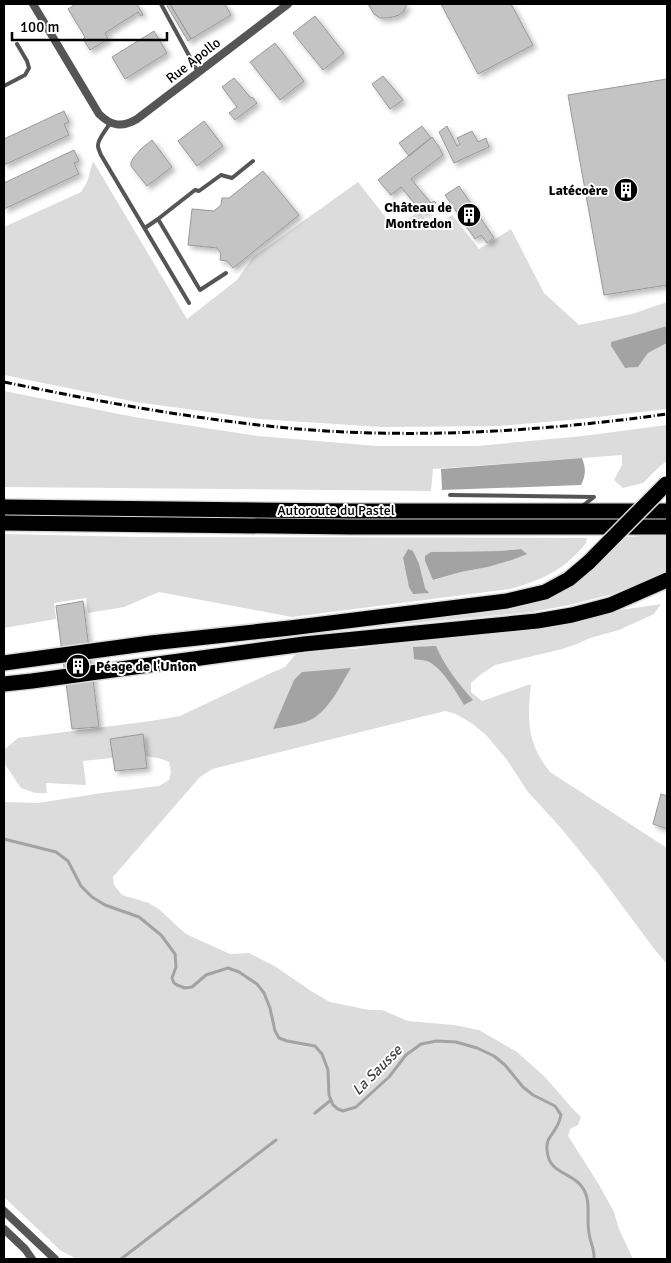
<svg xmlns="http://www.w3.org/2000/svg" width="671" height="1263" viewBox="0 0 671 1263" font-family="Signika,sans-serif">
  <defs>
    <filter id="shadow"><feDropShadow dx="3.5" dy="3.5" stdDeviation="2.5" flood-color="#0004"/></filter>
  </defs>
  <rect width="100%" height="100%" fill="#fff"/>
  <path fill="#dcdcdc" fill-rule="evenodd" d="M93 161 187 319 237 280 253 257 358 182 395 229 419 211 432 228 452 215 479 249 511 229 544 293 579 325 632 314 667 302V326L612 342 611 346 625 368 638 367 648 353 667 343V409L580 419 498 426 381 427 259 419 136 402 4 375V227L81 192 87 182Z
    M4 391 134 417 258 436 377 446H477L583 436 667 425V461L660 466 643 483 623 488 614 480 622 465V455L433 469 431 491 4 487Z
    M4 534 140 537 587 538C587 544 583 547 579 551 559 573 538 581 510 589L292 617 159 592 124 607 88 613 86 598 54 603 56 619 4 628ZM521 549 512 560 488 567 461 572 434 580 425 561 431 552 499 551Z
    M667 535V573L609 595 569 605 532 612 289 635 573 582 584 577 622 537Z
    M661 604 654 614 619 630 590 638 577 644 562 649 495 665 480 675 471 683V692L482 701 531 684C527 720 527 743 550 772L667 848V964L655 950 600 876 560 827 528 792 507 760 487 736 473 724 456 714 445 711 212 769 200 777 113 877 114 885 122 895 149 903 160 910 178 927 186 934 230 954 249 953 276 967 311 991 330 1002 369 1010H382L408 1021 454 1025 479 1030 517 1052 545 1077 572 1108 581 1117 578 1125 570 1129 568 1136 598 1183 614 1212 619 1229 633 1259H77L61 1251 4 1197V802L38 803 102 793 159 786 169 780 171 772 169 762C148 751 107 759 83 761L86 785 46 783 47 793H35L21 788 4 763V750L18 738 151 721 180 716 271 673 285 667 304 644 354 649Z"/>
  <path fill="#a3a3a3" d="M667 326V343L648 353 638 367 625 368 611 346V342Z
    M582 458C586 468 586 475 581 485L442 490 441 469Z
    M408 549 413 551 419 564 425 588 429 593 413 594 409 587 403 558Z
    M521 549 527 554 512 560 488 567 461 572 433 580 425 561V556L431 552 499 551Z
    M436 646C445 667 458 683 473 700L464 705C457 693 441 666 427 661 423 660 418 660 414 659L413 647Z
    M351 668C341 684 331 707 314 718 305 724 284 727 273 729L294 680 302 672Z"/>
  <g fill="none" stroke-linecap="round" stroke-linejoin="round">
    <path stroke="#a3a3a3" stroke-width="3" d="M4 839 56 852 68 861 81 886 92 897 105 905 139 917 161 935 175 954 176 967 172 978 174 983 177 985 185 988 192 987 206 975 228 968 239 972 257 984 264 993 270 1008 275 1031 279 1038 287 1041 315 1046 322 1054 328 1070 329 1095 333 1105 338 1109 343 1111 356 1107 389 1077 406 1055 421 1044 437 1041 456 1042 477 1048 494 1056 505 1065 523 1087 533 1095 555 1106 561 1115C560 1119 559 1123 557 1126 552 1136 546 1138 547 1150 549 1175 571 1171 582 1187 592 1200 586 1218 589 1233 590 1242 595 1250 594 1259
      M315 1113 331 1100
      M121 1259 276 1140"/>
  </g>
  <path fill="#c4c4c4" stroke="#999" filter="url(#shadow)" d="M76 4H137L143 15 141 16 138 12 105 33 108 39 90 50 83 39 85 37 68 9Z
    M166 4H170L191 39 188 41Z
    M170 4H225L231 15 191 39Z
    M368 4H407L404 11 399 15 393 17 386 18H380L374 14Z
    M441 4H511L533 45 478 74Z
    M315 16 344 53 323 70 293 33Z
    M154 31 167 53 125 79 112 57Z
    M275 43 304 81 280 100 250 62Z
    M383 76 403 100 390 109 372 84Z
    M234 78 250 97 253 98 257 103 235 120 229 113 237 107 222 87Z
    M667 79V285L604 295 568 95Z
    M64 111 69 122 64 124 69 135 4 165V139Z
    M204 121 223 146 197 166 178 141Z
    M422 126 431 138 409 156 399 143Z
    M447 126 457 146 460 144 457 138 472 131 478 142 486 138 489 147 454 163 439 132Z
    M432 137 439 147 443 155 411 179 431 203 434 201 436 203 423 214 401 187 391 195 378 180Z
    M152 140 172 167 147 186 131 166V162L134 157 141 149Z
    M74 150 79 161 74 163 79 174 4 209V183Z
    M263 171 299 215 233 268 227 261 220 260 221 253 217 248 188 245 192 209 214 211 221 205 222 198H229Z
    M459 186 494 238 487 243 481 235 475 239 445 195Z
    M83 601 99 727 72 729 56 606Z
    M143 734 147 768 115 771 110 739Z
    M661 794 667 796V829L653 824Z"/>
  <g fill="none" stroke-linecap="round" stroke-linejoin="round">
    <g stroke="#dbdbdb" stroke-width="18">
      <path id="motorway" d="M4 507 349 511H667
        M4 523 352 527H667
        M4 663 151 643 290 628 507 601 545 592 569 579 589 562
        M4 684 32 681 304 644 537 621 572 615 610 605 667 580"/>
    </g>
    <path stroke="#555" stroke-width="4" d="M161 4 198 72
      M4 86 25 75 29 68 27 61 17 44
      M110 123C107 129 97 140 98 146 98 149 100 152 101 155L189 303
      M145 228 158 219
      M226 273 200 290 158 219 195 190 199 191 221 175 232 178 253 161
      M450 495 594 497 581 507"/>
    <path stroke="#555" stroke-width="8" d="M33 4 99 114C111 126 122 128 137 119L288 4
      M4 1211 55 1259
      M4 1229 25 1249 32 1259"/>
    <use href="#motorway" stroke="#000" stroke-width="15"/>
    <path stroke="#000" stroke-width="3" stroke-dasharray="8 2.5 1 2.5" stroke-linecap="butt" d="M4 382C101 402 199 420 298 429 422 439 545 431 667 414"/>
    <g stroke="#dbdbdb" stroke-width="18" stroke-linecap="butt">
      <path id="motorway-bridge" d="M589 562 666 484"/>
    </g>
    <use href="#motorway-bridge" stroke="#000" stroke-width="15"/>
  </g>
  <defs>
    <g id="building-disc" transform="scale(1.25)"><circle r="9.5" fill="#000" stroke="#fff"/><path d="M-4-6H4V6H1V3H-1V6H-4ZM-2.5-4.3h1.7v1.8h-1.7ZM.8-4.3h1.7v1.8H.8ZM-2.5-1h1.7V.8h-1.7ZM.8-1h1.7V.8H.8Z" fill="#fff"/></g>
  </defs>
  <g fill-rule="evenodd">
    <use href="#building-disc" x="626" y="190"/>
    <use href="#building-disc" x="469" y="215"/>
    <use href="#building-disc" x="78" y="666"/>
  </g>
  <g text-anchor="middle" stroke-width="4" stroke-linejoin="round" paint-order="stroke">
    <g font-size="14" fill="#000" stroke="#fff">
      <text transform="translate(193 60) rotate(-38)" y="5">Rue Apollo</text>
      <text x="336" y="515">Autoroute du Pastel</text>
    </g>
    <g font-size="14" font-weight="bold" fill="#000" stroke="#fff" text-anchor="end">
      <text x="608" y="195">Latécoère</text>
      <text x="452" y="212">Château de<tspan x="452" dy="16">Montredon</tspan></text>
      <text x="96" y="671" text-anchor="start">Péage de l'Union</text>
    </g>
    <g font-size="15" font-style="italic" fill="#444" stroke="#fff">
      <text transform="translate(377 1070) rotate(-45)" y="5">La Sausse</text>
    </g>
  </g>
  <rect width="671" height="1263" fill="none" stroke="#000000" stroke-width="10"/>
  <path d="M12 32v8h155v-8" fill="none" stroke="#000000" stroke-width="2.5"/>
  <text x="20" y="32" font-size="15" fill="#000000" stroke="#ffffff" stroke-width="4" paint-order="stroke">100 m</text>
</svg>
